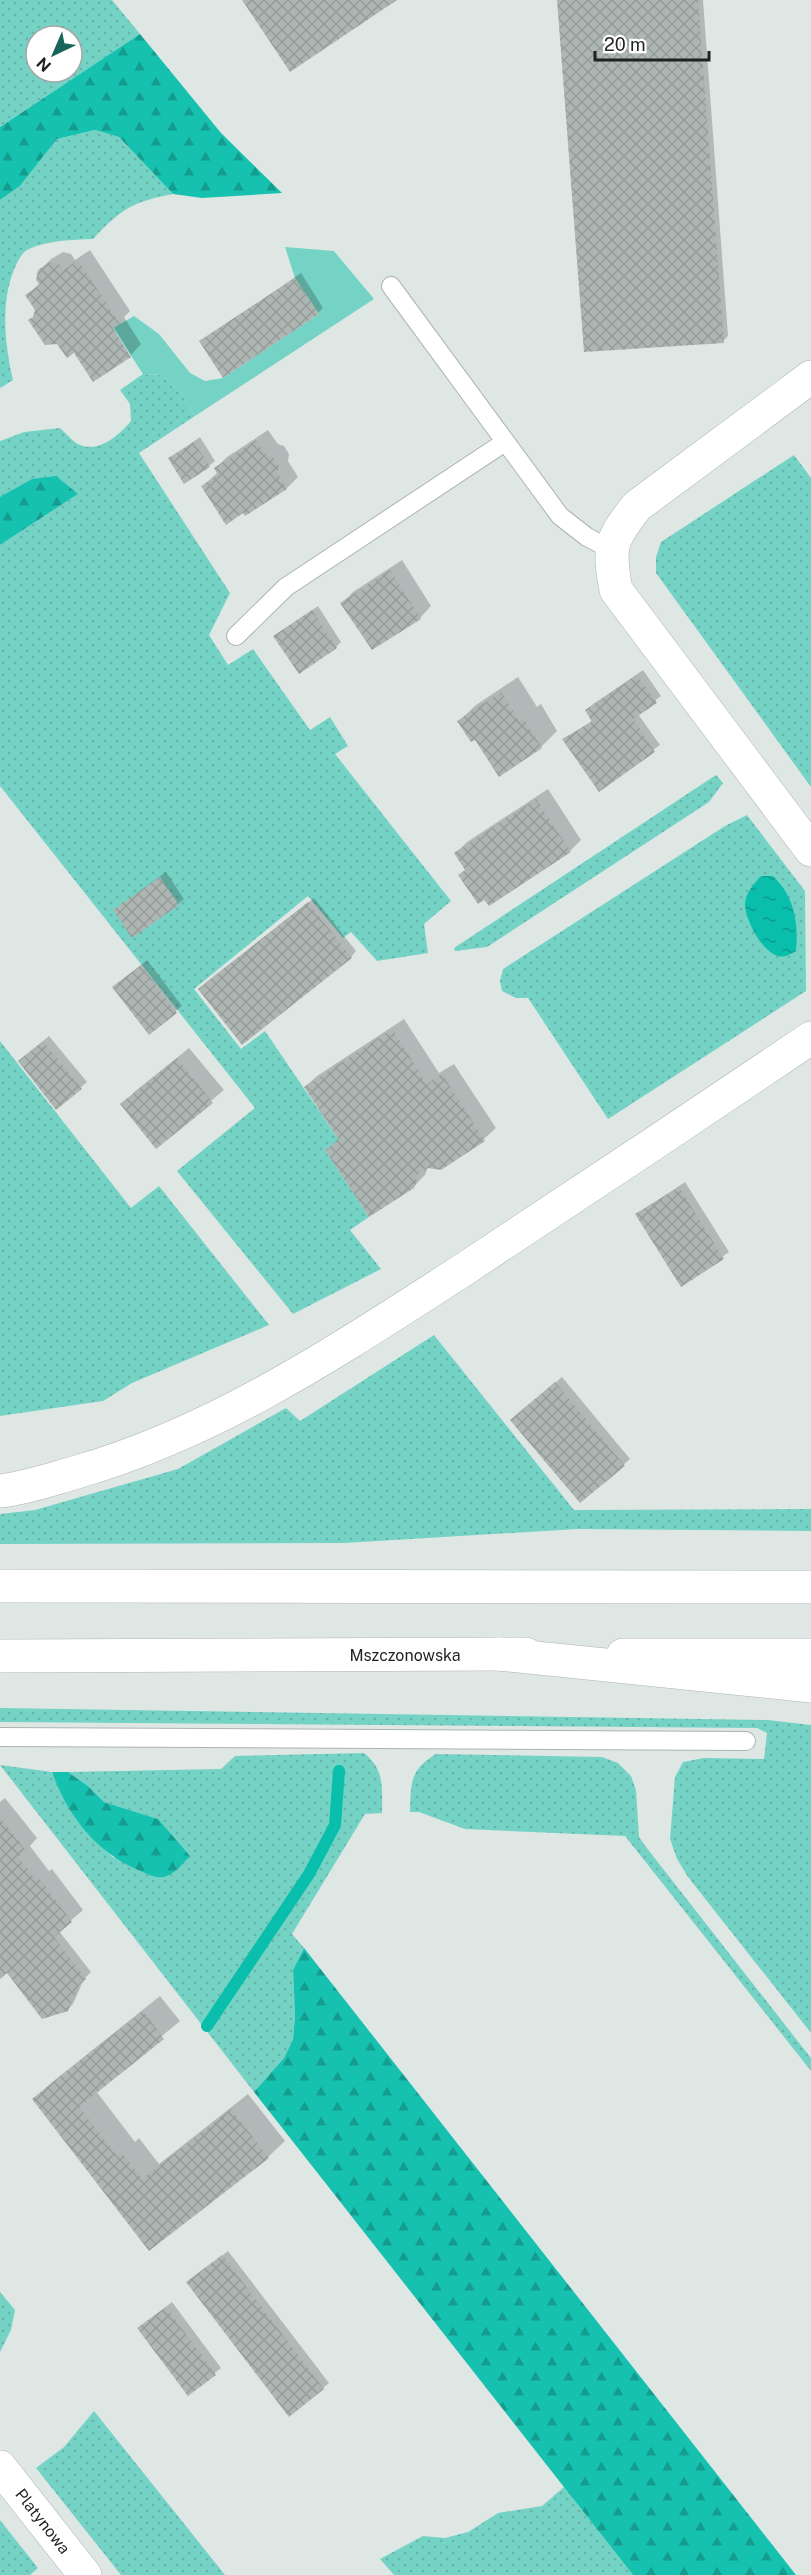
<svg xmlns="http://www.w3.org/2000/svg" width="811" height="2575" viewBox="0 0 811 2575" font-family="'Public Sans',sans-serif">
  <defs>
    <pattern id="grass-dots" width="8" height="8" patternUnits="userSpaceOnUse" patternTransform="scale(1.5)"><rect width="8" height="8" fill="#75d3c5"/><path d="M2 2h.1M6 6h.1" fill="none" stroke="#65b5a9" stroke-width="1.8" stroke-linecap="round"/></pattern>
    <pattern id="forest-firs" width="22" height="20" patternUnits="userSpaceOnUse" patternTransform="scale(1.5)"><rect width="22" height="20" fill="#17c1b0"/><path d="M5 1l3.5 6h-7zM16 11l3.5 6h-7z" fill="#149c8f"/></pattern>
    <pattern id="water-ripples" width="26" height="14" patternUnits="userSpaceOnUse" patternTransform="scale(1.5)"><rect width="26" height="14" fill="#0abeac"/><path d="M2 4q2-2 4 0t4 0M15 11q2-2 4 0t4 0" fill="none" stroke="#0a9a8c"/></pattern>
    <pattern id="building-cross-hatch" width="8" height="8" patternUnits="userSpaceOnUse" patternTransform="scale(1.5)"><rect width="8" height="8" fill="#aeb6b4"/><path d="M0 0l8 8M0 8l8-8" fill="none" stroke="#959c9a"/></pattern>
  </defs>
  <rect width="100%" height="100%" fill="#dfe7e5"/>
  <path fill="url(#grass-dots)" fill-rule="evenodd" d="M0 0H112L140 34 0 127ZM36 36H72V72H36Z
    M95 130 119 137 173 194C132 202 121 209 93 239 71 240 49 240 29 249 23 251 20 258 17 263 0 297 4 342 13 380L0 388V200L20 186 57 139Z
    M143 374 162 375 181 393 195 416 139 453 230 593 209 635 228 665 253 649 310 730 330 717 348 746 335 754 451 901 424 924 428 953 377 961 351 932 343 938 308 896 194 989 241 1049 265 1031 339 1140 325 1150 369 1217 350 1230 381 1269 293 1314 177 1171 255 1108 0 786V545L78 494 0 497V441L24 432 60 428C66 433 72 441 78 444 99 454 119 435 131 421L130 404 120 390Z
    M794 455 811 478V787L656 573V557L661 542Z
    M716 775 723 783 709 802 487 947 455 951 454 948Z
    M747 815 805 891 806 991 608 1119 528 998H516L502 991 500 981 503 969 725 826Z
    M0 1041 131 1208 159 1186 269 1325 132 1383 103 1401 0 1416Z
    M434 1335 574 1510 811 1509V1531L577 1529 344 1543 0 1544V1514L35 1510 178 1469 286 1408 300 1421Z
    M0 1708 768 1720 811 1725V2033L688 1877 677 1859 670 1839 675 1777 683 1762 704 1758 764 1759 767 1733 757 1728 0 1722Z
    M364 1753C385 1769 382 1789 382 1813L365 1814 292 1934 304 1948 293 1970 295 2016 293 2039 284 2058 254 2092 0 1765 52 1772C65 1808 86 1833 114 1858L158 1819 104 1802 88 1786 68 1772 221 1769 235 1756Z
    M436 1754 602 1757 618 1763 631 1776 636 1790 639 1837 646 1847 811 2058V2071L625 1836 465 1829 419 1812H410C411 1784 409 1770 436 1754Z
    M0 2292 15 2310 11 2330 0 2352Z
    M94 2411 225 2575H121L36 2468 64 2447Z
    M564 2487 633 2575H394L380 2559 423 2536 445 2538 468 2532 498 2513 542 2506Z
    M0 2520 38 2568 30 2575H0Z"/>
  <path fill="url(#forest-firs)" d="M140 34 221 133 282 193 202 198 173 194 119 137 95 130 57 139 20 186 0 200V127Z
    M56 476 78 494 0 545V497L32 479Z
    M52 1772H68L88 1786 104 1802 158 1819 190 1856C184 1862 176 1872 169 1875 159 1881 148 1874 138 1870 96 1852 67 1815 52 1772Z
    M304 1948 796 2575H633L254 2092 284 2058 293 2039 295 2016 293 1970Z"/>
  <path fill="#75d3c5" d="M285 247 334 251 374 299 195 416 181 393 162 375 143 374 113 328 134 316 159 334 190 373 205 381 223 378 319 314 295 278Z"/>
  <path fill="url(#water-ripples)" d="M761 876H773C794 896 799 923 796 951 790 954 785 958 778 956 762 951 746 922 745 905 745 893 753 885 761 876Z"/>
  <path fill="#0003" d="M559 0H703L728 336 723 341Z
    M90 250 130 311 124 317 141 344 131 355 110 321 107 323 130 356 93 380 74 351 35 315 36 310 27 295 40 283 39 271 51 259 63 252 71 254 75 260Z
    M301 273 323 308 318 313 201 341Z
    M268 430 278 444 284 446 289 454 288 461 298 477 287 488 246 514 203 486 218 472 216 468 227 457Z
    M200 437 215 461 209 466 170 458Z
    M402 560 431 606 420 618 342 603 353 592Z
    M318 606 341 642 336 647 275 636Z
    M643 670 661 696 638 714 660 745 599 789 564 739 593 720 587 710 592 705Z
    M518 677 537 707 541 704 557 731 541 747 475 738 459 721 476 705Z
    M548 789 581 840 570 851 466 869 456 853 467 842Z
    M166 872 184 899 178 904 114 910Z
    M314 898 356 951 351 957 205 983Z
    M147 960 182 1006 149 1033 120 982Z
    M404 1019 439 1073 454 1064 496 1128 484 1139 440 1169 428 1167 425 1175 413 1187 327 1150 339 1138 305 1087 317 1076Z
    M49 1036 87 1082 57 1108 25 1056Z
    M189 1048 224 1090 156 1147 133 1093Z
    M685 1182 729 1252 681 1285 637 1214Z
    M562 1377 630 1459 581 1501 518 1414Z
    M5 1798 37 1838 30 1846 49 1871 52 1869 83 1910 59 1931 91 1972 84 1979 73 2004 67 2010 15 1968 0 1977V1802Z
    M160 1996 180 2021 96 2091 135 2142 139 2138 159 2164 248 2094 285 2141 268 2157 149 2249 34 2099 51 2083Z
    M228 2251 329 2383 323 2388 194 2277Z
    M172 2302 221 2368 189 2394 145 2323Z"/>
  <g fill="none" stroke-linecap="round" stroke-linejoin="round">
    <path stroke="#0abeac" stroke-width="12" d="M207 2026 309 1874 335 1825 339 1771"/>
  </g>
  <path fill="url(#building-cross-hatch)" d="M242 0H397L290 72Z
    M557 0H698L724 343 584 352Z
    M78 260 120 324 113 328 131 357 93 382 74 353 67 358 57 344 45 345 28 320 33 317 35 310 25 295 40 285 36 280 38 270 50 262 60 265 63 270Z
    M295 278 319 314 223 378 199 341Z
    M256 440 266 455 273 457 279 466 277 473 287 489 245 516 243 513 226 525 201 486 218 475 214 468Z
    M194 442 210 467 184 484 168 458Z
    M390 570 421 619 372 650 340 603Z
    M312 610 337 648 299 674 273 636Z
    M637 675 657 703 633 719 655 752 599 792 562 739 592 722 585 710Z
    M501 692 520 722 524 719 542 748 499 777 475 740 471 742 457 721Z
    M536 799 571 852 489 906 484 900 478 904 458 875 465 870 454 853Z
    M160 877 179 905 132 938 113 910Z
    M308 902 352 958 242 1045 198 989Z
    M141 965 177 1013 149 1035 112 987Z
    M392 1029 427 1084 442 1074 485 1141 441 1170 428 1168 416 1176 417 1182 414 1188 369 1217 325 1150 339 1140 304 1087Z
    M43 1041 82 1089 56 1110 18 1061Z
    M177 1058 213 1103 156 1149 120 1104Z
    M679 1187 724 1259 681 1287 635 1214Z
    M555 1382 625 1466 580 1503 510 1420Z
    M0 1817 26 1851 18 1857 37 1881 40 1879 72 1922 54 1937 86 1979 79 1985 68 2011 42 2019 7 1973 0 1979Z
    M143 2011 164 2039 79 2107 118 2157 122 2153 142 2179 231 2109 269 2158 149 2251 32 2099Z
    M222 2255 324 2389 289 2417 186 2282Z
    M166 2307 216 2375 188 2396 137 2328Z"/>
  <g fill="none" stroke-linecap="round" stroke-linejoin="round">
    <g stroke="#acb3b2" stroke-width="20">
      <path id="lane" d="M391 286 560 516 587 537 610 549
        M236 636 286 587 505 442
        M0 1737 746 1741"/>
    </g>
    <g stroke="#acb3b2" stroke-width="34">
      <path id="street" d="M0 2467 85 2575"/>
    </g>
    <g stroke="#acb3b2" stroke-width="34">
      <path id="secondary" d="M811 377 637 506C610 540 608 547 616 590L811 850
        M0 1491C27 1488 52 1479 77 1472 219 1431 340 1349 463 1270 580 1193 695 1116 811 1038
        M0 1586 811 1587
        M623 1655H811
        M0 1656 526 1654"/>
    </g>
    <g stroke="#acb3b2" stroke-width="34">
      <path id="highway" d="M498 1654 811 1686"/>
    </g>
    <use href="#lane" stroke="#fff" stroke-width="18"/>
    <use href="#street" stroke="#fff" stroke-width="33"/>
    <use href="#secondary" stroke="#fff" stroke-width="33"/>
    <use href="#highway" stroke="#fff" stroke-width="33"/>
  </g>
  <g text-anchor="middle" stroke-width="4.5" stroke-linejoin="round" paint-order="stroke">
    <g font-size="16" fill="#1f2222" stroke="#fff">
      <text x="405" y="1661">Mszczonowska</text>
      <text transform="translate(43 2521) rotate(52)" y="6">Platynowa</text>
    </g>
  </g>
  <g transform="translate(54 54) rotate(224)"><circle r="28" fill="#ffffff" stroke="#a5a7a7" stroke-width="1.5"/>
  <path d="M0-4.5L10 22L0 15L-10 22Z" fill="#1a645b"/>
  <text y="-9" font-size="16" font-weight="bold" text-anchor="middle" fill="#1f2222">N</text>
  </g>
  <path d="M595 51v9h114v-9" fill="none" stroke="#1f2222" stroke-width="3"/>
  <text x="604" y="51" font-size="18" fill="#1f2222" stroke="#ffffff" stroke-width="4.5" paint-order="stroke">20 m</text>
</svg>
